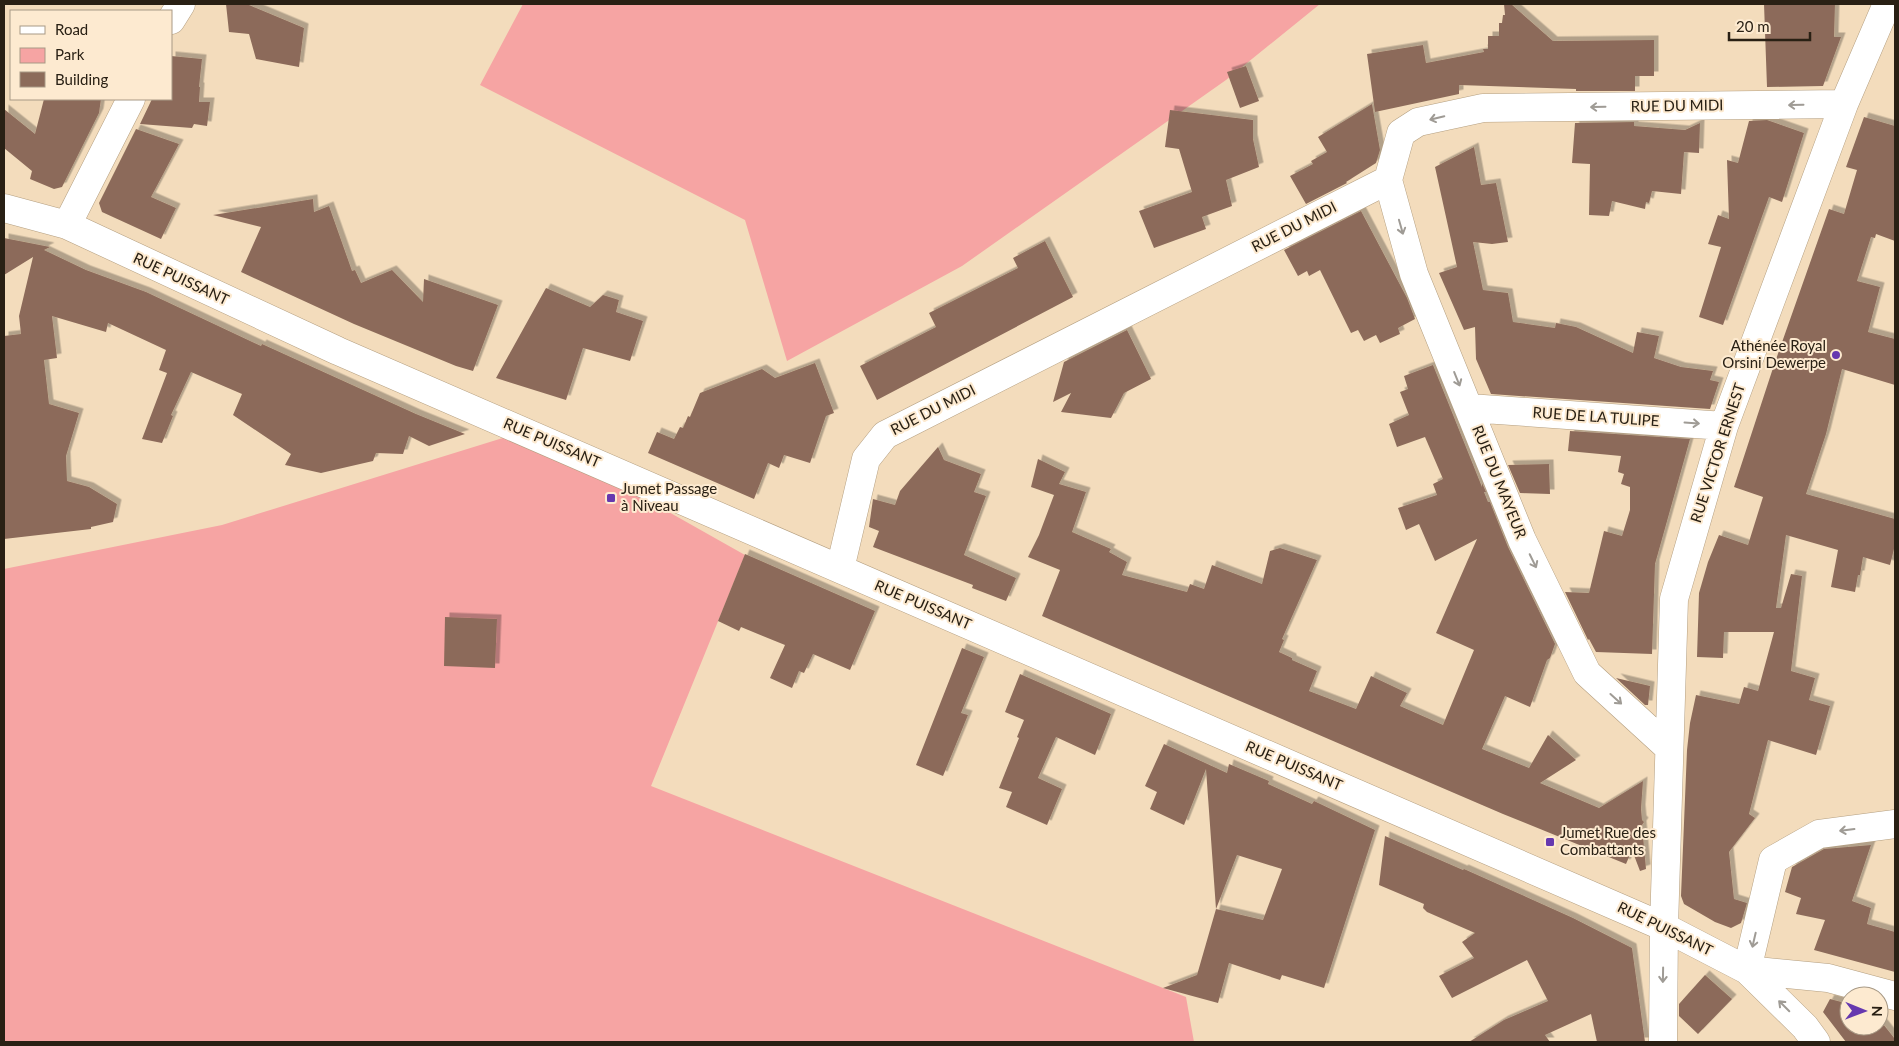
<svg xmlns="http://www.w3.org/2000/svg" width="1899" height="1046" viewBox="0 0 1899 1046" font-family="Lato,sans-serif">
  <defs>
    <filter id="shadow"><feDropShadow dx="4.5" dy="-4.5" stdDeviation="0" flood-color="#0004"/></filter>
  </defs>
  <rect width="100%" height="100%" fill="#f3dcbc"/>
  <path fill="#f6a4a3" d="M523 4H1320L1226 80 962 266 787 361 745 220 480 85Z
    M525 431 745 555 651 786 1186 997 1194 1042H4V569L222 525Z"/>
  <path fill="#8c6b5a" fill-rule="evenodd" filter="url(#shadow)" d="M226 4 249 5 304 28 299 67 256 59 249 34 229 32Z
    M1504 4H1511L1553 41 1654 40V76H1635V91H1576V89L1459 85V94L1375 112 1367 54 1423 45 1426 63 1484 52 1483 49H1488V36H1499V23H1502L1503 15H1505Z
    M1764 4H1835L1834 37H1841L1823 86 1767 87Z
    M171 56 202 59 199 87H200L199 102H210L207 126 194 124 192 128 140 124 152 99H171Z
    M1246 66 1259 101 1240 108 1227 72Z
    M44 99H101L99 113 62 187 54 189 30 179 32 171 4 148V109L35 134Z
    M1372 104 1380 150 1376 163 1346 182 1347 183 1306 204 1290 176 1313 164 1311 161 1327 152 1318 137Z
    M1170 110 1253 120V139L1259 167 1226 180 1232 206 1202 217 1206 229 1154 248 1139 211 1192 192 1179 149 1165 147Z
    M1864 117 1895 126V241L1876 234 1875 238 1871 237 1857 281 1880 287 1868 332 1895 339V385L1842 369 1826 434 1806 494 1895 519V545L1890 565 1863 557 1860 575H1858L1855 592 1831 587 1838 550 1786 535 1776 608H1781L1791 574 1802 576 1791 671 1815 678 1809 700 1830 706 1816 755 1768 740 1749 814 1755 818 1729 852 1734 899 1747 903 1741 923 1731 928 1715 922 1684 904 1681 896 1687 750 1690 723 1696 695 1739 704 1744 687 1758 691 1774 632H1724L1723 658 1697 657 1699 593 1708 562 1719 535 1748 545 1763 497 1734 487 1774 365 1829 209 1844 214 1857 170 1846 167Z
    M1767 120 1804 133 1782 202 1769 197 1723 325 1699 317 1721 247 1708 244 1718 215 1729 219 1727 160 1738 163 1749 121Z
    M1634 122V126L1685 130 1700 123 1699 153 1684 152 1681 194 1652 191 1649 203 1646 202 1645 209 1612 201 1609 216 1589 215 1590 164 1572 163 1575 123Z
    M136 129 179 144 151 197 176 208 161 239 102 212 99 203Z
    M1474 147 1481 185 1496 183 1508 242 1492 244 1473 242 1483 290 1508 293 1513 322 1555 328 1556 323 1576 327 1633 353 1637 332 1659 336 1654 358 1681 367 1713 371 1710 380 1719 382 1710 409 1491 394 1476 359 1475 327 1464 330 1439 273 1457 267 1435 167Z
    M313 199 314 212 329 206 352 271 355 270 361 283 392 270 423 302 424 279 498 305 473 371 456 366 354 324 241 272 261 227 213 215Z
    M1361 211 1407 298 1415 319 1398 328 1400 334 1380 343 1376 335 1364 341 1358 330 1351 333 1320 270 1309 276 1307 271 1298 276 1284 250Z
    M4 238 50 247 44 250 86 270 146 292 261 346 262 344 416 414 465 434 429 446 409 436 403 454 376 453 373 461 321 473 285 465 291 454 233 415 242 394 191 372 171 415 173 416 162 443 142 439 167 373 159 370 166 350 108 323 106 332 52 316 57 358 44 360 49 404 79 413 66 456 67 481 89 487 117 504 113 522 91 527V529L4 539V336L21 334 19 316 33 257 4 275Z
    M1045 241 1073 297 877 400 860 366 936 327 929 313 1018 268 1013 258Z
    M546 288 590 307 603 295 619 300 616 312 643 321 630 361 583 348 566 400 496 378Z
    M1127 330 1151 379 1124 393 1111 418 1061 412 1071 393 1053 402 1064 362Z
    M815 363 834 413 826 416 810 463 784 455 779 468 768 463 754 499 648 453 657 432 674 439 680 427 683 428 688 416 690 417 700 393 762 369 775 378Z
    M1433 365 1482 487V483L1486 492H1484L1488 502H1490L1508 547 1558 650 1555 644 1550 658 1547 660 1530 707 1505 696 1482 749 1529 768 1548 735 1576 760 1540 783 1599 808 1643 781 1641 809 1642 820 1644 822 1642 825 1646 869 1640 871 1632 850 1626 864 1503 814 1042 616 1060 570 1028 557 1039 535 1054 495 1031 487 1038 459 1065 472 1059 484 1086 492 1072 532 1111 549 1109 552 1127 562 1122 575 1187 592 1190 584 1204 589 1212 565 1262 584 1270 551 1280 548 1317 560 1282 639 1284 640 1279 652 1292 658V660L1317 671 1309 691 1356 709 1371 676 1407 693 1400 706 1443 725 1474 650 1436 633 1477 539 1435 561 1419 524 1406 530 1398 508 1437 495 1433 484 1443 479 1425 437 1397 447 1389 424 1409 415 1400 392 1408 389 1404 376Z
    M1570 431 1690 439 1655 564 1652 654 1596 652 1589 639 1588 640 1565 592 1589 593 1604 531 1622 536 1630 510V487L1621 484 1624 474 1618 472 1621 456 1568 451Z
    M938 447 944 460 981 474 974 492 986 496 964 555 1016 578 1006 601 972 588 973 585 873 547 879 531 869 527 873 499 895 505 900 491Z
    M1549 464 1550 494 1520 493 1508 465Z
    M745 554 875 611 850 670 813 654 804 673 799 671 792 688 770 678 785 645 741 627 739 631 718 621Z
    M445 617 497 619 495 668 444 666Z
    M962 648 984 657 961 713 968 715 943 776 916 765Z
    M1020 674 1111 714 1095 755 1056 737 1038 778 1062 789 1047 825 1006 807 1012 792 999 788 1019 738 1017 737 1024 720 1005 712Z
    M1616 678 1650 686 1648 705H1645Z
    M1164 744 1227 773 1229 764 1269 781 1268 784 1312 804 1314 801 1375 830 1324 988 1282 975 1280 980 1229 963 1218 1003 1163 988 1197 975 1216 909 1206 769 1184 825 1150 809 1157 792 1145 786ZM1237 855 1282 869 1263 920 1216 909Z
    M1385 836 1463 870 1464 869 1573 918 1632 948 1645 1042H1597L1591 1014 1545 1035 1550 1042H1469L1504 1020 1548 1001 1527 960 1452 998 1439 976 1474 958 1462 942 1475 933 1427 912 1423 908 1424 904 1379 885Z
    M1871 845 1852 901 1871 908 1867 924 1895 932V972L1814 950 1825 920 1796 914 1801 898 1785 892 1792 867 1824 849Z
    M1705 975 1732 999 1698 1034 1679 1016V1004Z
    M1830 999 1849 1004V1026H1879V1019L1895 1039V1042H1846L1823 1012Z"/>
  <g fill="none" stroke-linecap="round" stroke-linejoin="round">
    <g stroke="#b49f80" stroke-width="29">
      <path id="street" d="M171 20 181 4
        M1388 180 1414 274 1522 540 1587 673 1669 748
        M4 208 67 225 338 351 1664 927 1747 970 1805 1027 1816 1042
        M67 225 131 99
        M1469 408 1724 426
        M840 569 866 459 885 435 1388 180 1401 133 1418 122 1483 108 1844 104
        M1747 970 1773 860 1819 834 1895 824
        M1747 970 1828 978 1895 996
        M1663 1042 1664 927 1674 599 1724 426 1844 104 1887 4"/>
    </g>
    <use href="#street" stroke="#fff" stroke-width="28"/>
  </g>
  <defs><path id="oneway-shaft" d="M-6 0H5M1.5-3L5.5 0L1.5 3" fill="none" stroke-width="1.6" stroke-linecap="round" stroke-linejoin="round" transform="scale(1.25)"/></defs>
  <g stroke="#9f9b95">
    <use href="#oneway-shaft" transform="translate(1796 105) rotate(179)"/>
    <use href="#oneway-shaft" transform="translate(1598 107) rotate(179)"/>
    <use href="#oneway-shaft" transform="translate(1437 118) rotate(167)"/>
    <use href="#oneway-shaft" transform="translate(1401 227) rotate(74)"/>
    <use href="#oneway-shaft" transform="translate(1457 379) rotate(68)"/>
    <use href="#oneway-shaft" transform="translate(1692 423) rotate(4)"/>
    <use href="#oneway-shaft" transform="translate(1533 561) rotate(64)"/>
    <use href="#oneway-shaft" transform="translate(1616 699) rotate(42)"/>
    <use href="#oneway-shaft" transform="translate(1847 830) rotate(173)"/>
    <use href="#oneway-shaft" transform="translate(1754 940) rotate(103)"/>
    <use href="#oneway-shaft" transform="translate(1663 975) rotate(91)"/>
    <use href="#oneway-shaft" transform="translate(1784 1006) rotate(-135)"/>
  </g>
  <g fill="#6638af" stroke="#fdead0" stroke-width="2">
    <circle cx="1836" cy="355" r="5"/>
    <rect x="606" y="493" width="10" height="10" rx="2.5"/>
    <rect x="1545" y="837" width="10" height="10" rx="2.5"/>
  </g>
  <g text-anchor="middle" stroke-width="4" stroke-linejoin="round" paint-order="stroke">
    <g font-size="15" fill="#292014" stroke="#fdead0">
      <text transform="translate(1677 106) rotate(-1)" y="5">RUE DU MIDI</text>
      <text transform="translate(1294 227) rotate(-27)" y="5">RUE DU MIDI</text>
      <text transform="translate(181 279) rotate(25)" y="5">RUE PUISSANT</text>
      <text transform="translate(933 410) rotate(-27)" y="5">RUE DU MIDI</text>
      <text transform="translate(1596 417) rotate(4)" y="5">RUE DE LA TULIPE</text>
      <text transform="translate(552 443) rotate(23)" y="5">RUE PUISSANT</text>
      <text transform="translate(1718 453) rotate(-72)" y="5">RUE VICTOR ERNEST</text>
      <text transform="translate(1499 482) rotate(68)" y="5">RUE DU MAYEUR</text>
      <text transform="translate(923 605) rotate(23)" y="5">RUE PUISSANT</text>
      <text transform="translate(1294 766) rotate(23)" y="5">RUE PUISSANT</text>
      <text transform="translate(1665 929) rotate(26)" y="5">RUE PUISSANT</text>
    </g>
    <g font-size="15" fill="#292014" stroke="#fdead0" text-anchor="start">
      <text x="1826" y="351" text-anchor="end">Athénée Royal<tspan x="1826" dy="17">Orsini Dewerpe</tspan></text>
      <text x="621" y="494">Jumet Passage<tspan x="621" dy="17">à Niveau</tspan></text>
      <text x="1560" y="838">Jumet Rue des<tspan x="1560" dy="17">Combattants</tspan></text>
    </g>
  </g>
  <rect width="1899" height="1046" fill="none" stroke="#292014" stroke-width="10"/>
  <rect x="10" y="10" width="162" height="90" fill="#fdead0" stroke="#a89985"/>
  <rect x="20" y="26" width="25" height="8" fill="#ffffff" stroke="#a89985"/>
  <text x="55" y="35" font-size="15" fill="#292014">Road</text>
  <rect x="20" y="48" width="25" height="15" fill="#f6a4a3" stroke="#a89985"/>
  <text x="55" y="60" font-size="15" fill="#292014">Park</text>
  <rect x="20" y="72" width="25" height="15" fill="#8c6b5a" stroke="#a89985"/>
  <text x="55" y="85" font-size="15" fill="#292014">Building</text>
  <g transform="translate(1864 1011) rotate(91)"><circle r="24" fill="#fdead0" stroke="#a89985"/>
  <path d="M0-4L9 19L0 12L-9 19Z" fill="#6638af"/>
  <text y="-8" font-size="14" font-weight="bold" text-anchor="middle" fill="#292014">N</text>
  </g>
  <path d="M1729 32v8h81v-8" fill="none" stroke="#292014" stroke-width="2.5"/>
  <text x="1736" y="32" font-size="15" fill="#292014" stroke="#fdead0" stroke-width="4" paint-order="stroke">20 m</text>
</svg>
